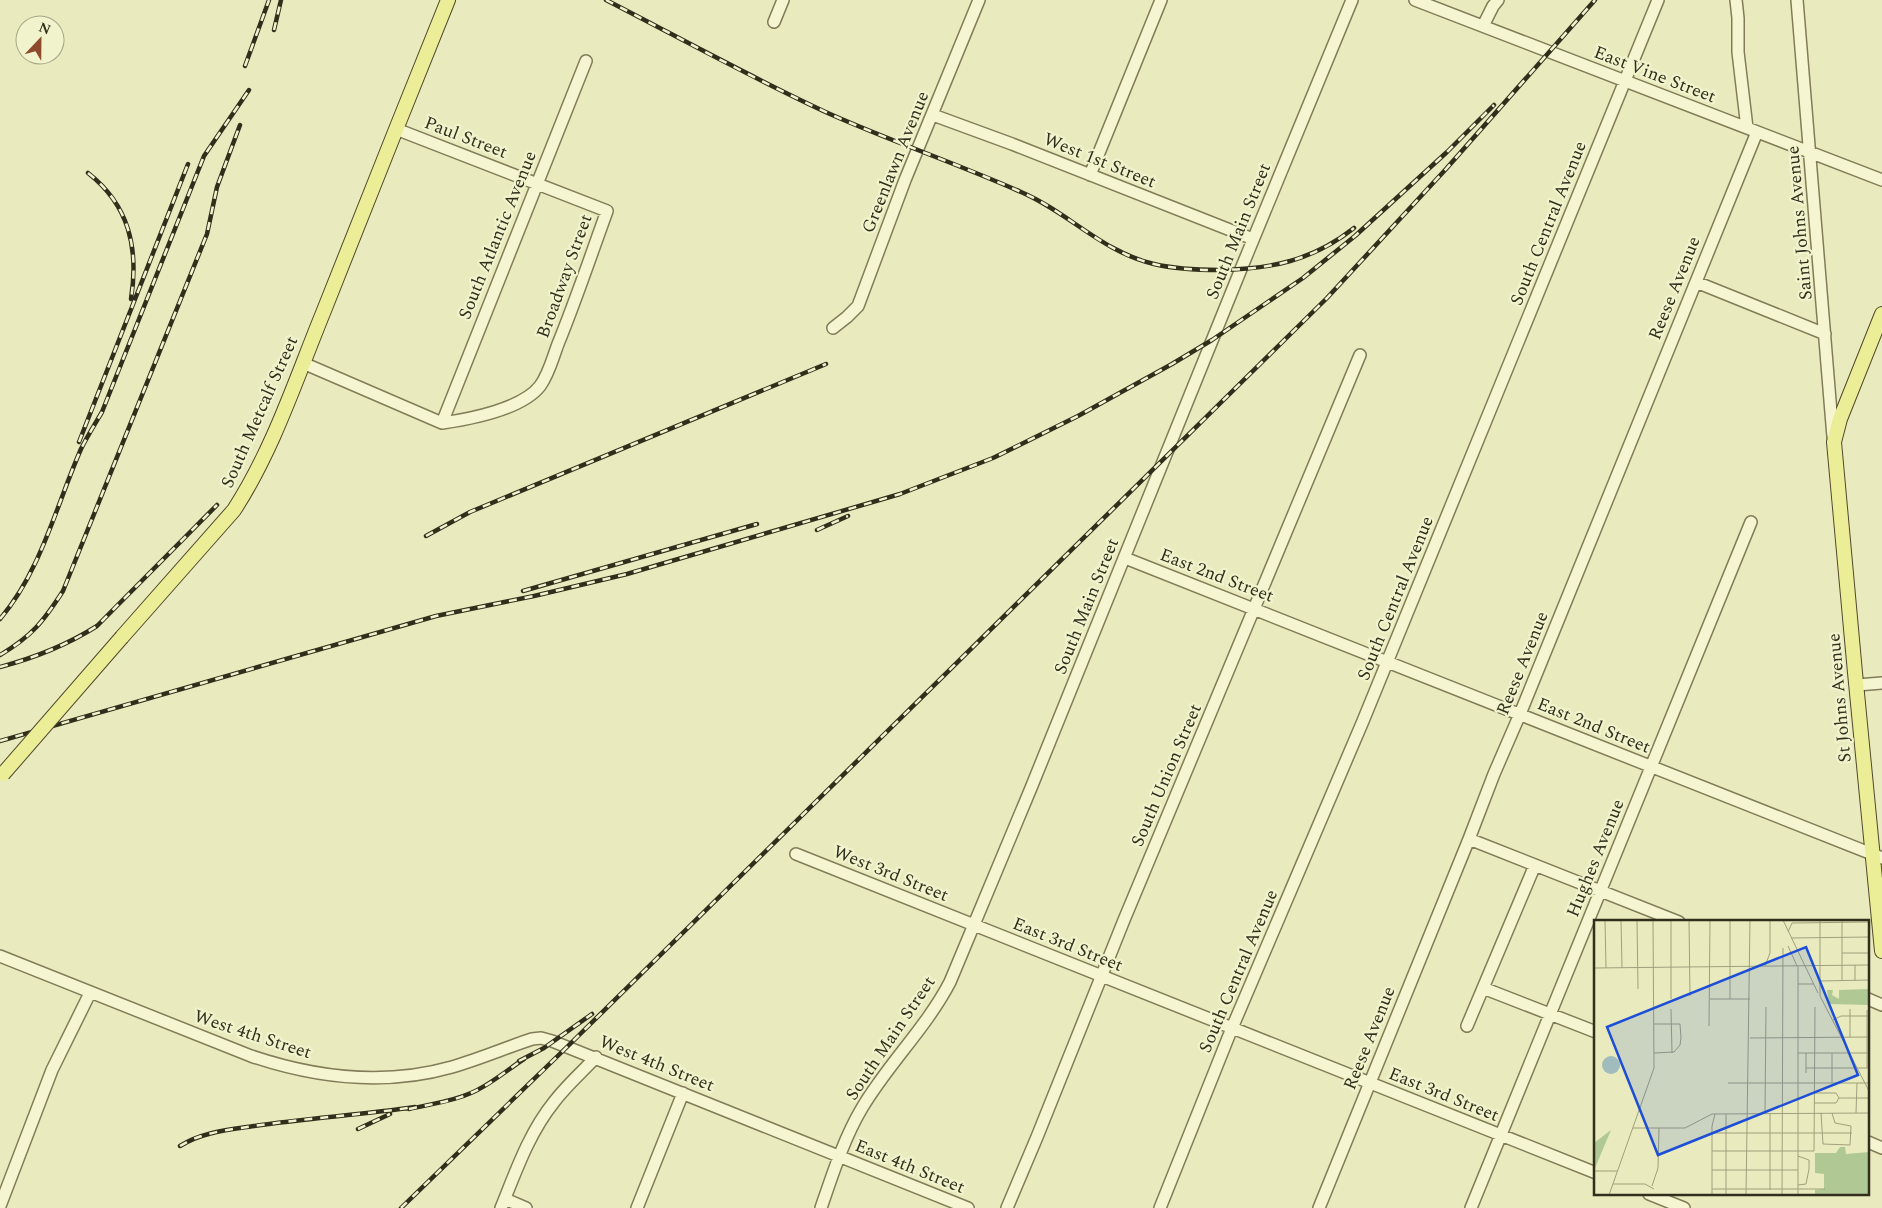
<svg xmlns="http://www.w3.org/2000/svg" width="1882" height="1208" viewBox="0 0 1882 1208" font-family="Spectral,serif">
  <rect width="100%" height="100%" fill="#e9ebbe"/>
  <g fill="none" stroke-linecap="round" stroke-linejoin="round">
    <g stroke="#827c58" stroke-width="14">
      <path id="minor" d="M1415 0 1882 180
        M1736 0 1738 18V52L1747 128
        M1797 0 1833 437
        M774 22 783 0
        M1483 26 1493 6 1498 0
        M933 115 1012 144 1253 239
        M1090 175 1161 0
        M1696 282 1825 334
        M833 328 847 317 858 306 905 180 979 0
        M303 363 442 423C470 419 522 409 540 386 549 374 553 357 558 344 576 300 591 255 607 211L396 129
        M442 423 586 61
        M1125 558 1882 858
        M1857 685 1882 683
        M1469 839 1679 922
        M796 854 1596 1173
        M0 956 251 1056C316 1078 385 1086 452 1067 479 1059 505 1048 532 1039L541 1038 552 1041 968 1208
        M1483 988 1596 1032
        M1868 999 1882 1005
        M1467 1026 1535 865
        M1868 1142 1882 1148
        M1649 1194 1684 1208
        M505 1199 526 1208
        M0 1206 52 1070 90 993
        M501 1208C516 1171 529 1133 554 1102 566 1086 582 1072 596 1057
        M637 1208 683 1093
        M821 1208C832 1176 844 1138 862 1108 888 1064 926 1028 950 982L1031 788 1241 269 1352 0
        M1007 1208 1037 1137 1124 920 1360 355
        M1160 1208 1232 1028 1363 721 1658 0
        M1319 1208 1469 839 1494 774 1520 714 1757 132
        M1471 1208 1751 522"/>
    </g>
    <g stroke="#50482c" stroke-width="16">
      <path id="major" d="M1882 314 1840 419 1834 442C1849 612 1865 781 1882 951
        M122 637 234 510C273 450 296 379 323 313 364 209 406 104 448 0"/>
    </g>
    <use href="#minor" stroke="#f5f6d1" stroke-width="11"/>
    <use href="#major" stroke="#eced97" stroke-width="14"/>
    <g stroke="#322e1c" stroke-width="4.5">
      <path id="rail" d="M606 0C680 38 754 79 830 114 893 142 958 164 1021 192 1068 212 1102 252 1154 264 1175 269 1197 270 1219 270 1271 269 1312 261 1354 228
        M274 30 281 0
        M245 66 269 0
        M88 173C129 205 139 248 131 299
        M79 442 188 164
        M817 530 848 516
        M426 536 470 512 826 364
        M523 591 757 524
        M0 619C41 571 56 506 81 449 87 437 95 424 102 412L204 156 249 90
        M0 655C32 636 43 622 63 591L207 234 217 187 240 125
        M0 667C34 658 67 645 97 626L217 505
        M0 741 436 616 534 596 627 574 900 494 993 458 1078 416 1172 364 1212 340 1303 278 1355 236 1447 152 1494 105
        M519 1061 544 1048 592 1014
        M409 1109C430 1104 451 1102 471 1093 490 1085 507 1070 524 1059
        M358 1129 390 1114
        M180 1146C202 1132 228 1130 254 1126 307 1118 361 1115 415 1107
        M401 1208 568 1046 1327 298 1446 169 1595 0"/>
    </g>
    <use href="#rail" stroke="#f1f3cd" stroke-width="2.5" stroke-dasharray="8" stroke-linecap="butt"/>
    <g stroke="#50482c" stroke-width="16" stroke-linecap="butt">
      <path id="major-bridge" d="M3 774 122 637"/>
    </g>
    <use href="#major-bridge" stroke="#eced97" stroke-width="14"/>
  </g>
  <g text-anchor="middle" stroke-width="4.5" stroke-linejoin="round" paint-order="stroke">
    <g font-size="18" fill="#322e1c" stroke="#f1f3cd">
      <text transform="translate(1655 74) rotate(21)" y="6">East Vine Street</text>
      <text transform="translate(466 137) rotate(21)" y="6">Paul Street</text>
      <text transform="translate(1100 160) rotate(22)" y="6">West 1st Street</text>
      <text transform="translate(895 162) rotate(-68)" y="6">Greenlawn Avenue</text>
      <text transform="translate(1548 223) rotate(-68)" y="6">South Central Avenue</text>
      <text transform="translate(1799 223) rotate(-95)" y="6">Saint Johns Avenue</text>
      <text transform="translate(1238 231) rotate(-68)" y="6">South Main Street</text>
      <text transform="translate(497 235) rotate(-68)" y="6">South Atlantic Avenue</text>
      <text transform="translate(564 276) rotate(-70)" y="6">Broadway Street</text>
      <text transform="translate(1674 288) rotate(-68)" y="6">Reese Avenue</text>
      <text transform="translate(259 412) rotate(-66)" y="6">South Metcalf Street</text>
      <text transform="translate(1217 575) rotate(21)" y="6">East 2nd Street</text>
      <text transform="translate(1395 598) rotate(-68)" y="6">South Central Avenue</text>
      <text transform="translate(1086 606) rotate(-68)" y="6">South Main Street</text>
      <text transform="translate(1522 663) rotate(-68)" y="6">Reese Avenue</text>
      <text transform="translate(1839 698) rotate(-95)" y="6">St Johns Avenue</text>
      <text transform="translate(1594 725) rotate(22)" y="6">East 2nd Street</text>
      <text transform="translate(1166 775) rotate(-67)" y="6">South Union Street</text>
      <text transform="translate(1595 858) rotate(-68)" y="6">Hughes Avenue</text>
      <text transform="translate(891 873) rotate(22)" y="6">West 3rd Street</text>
      <text transform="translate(1068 944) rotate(22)" y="6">East 3rd Street</text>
      <text transform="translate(1238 971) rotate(-67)" y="6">South Central Avenue</text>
      <text transform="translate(253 1034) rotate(18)" y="6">West 4th Street</text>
      <text transform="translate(890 1038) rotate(-56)" y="6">South Main Street</text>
      <text transform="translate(1369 1038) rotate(-68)" y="6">Reese Avenue</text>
      <text transform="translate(657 1063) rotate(22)" y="6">West 4th Street</text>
      <text transform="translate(1444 1094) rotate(22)" y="6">East 3rd Street</text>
      <text transform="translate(910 1166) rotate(22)" y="6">East 4th Street</text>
    </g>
  </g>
  <g transform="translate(1594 920)">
    <rect width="275" height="275" fill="#e9ebbe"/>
    <path d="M275 69V85L235 84 233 70H239L238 75 245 79V70ZM17 210 1 248 0 249V223ZM246 227H251L252 234 275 232 274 275H221V270L230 269V254L221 253V233H242Z" fill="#b0c893"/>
    <path d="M8 145a9 9 0 1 1 18 0a9 9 0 1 1-18 0Z" fill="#a1bcbd"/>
    <path fill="none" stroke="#a09f7d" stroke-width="1" d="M11 0 12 48M27 0 28 48M43 0 44 69M77 0V79M95 0 96 76M189 0 224 73M226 0V76L275 171M194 12 198 3 275 2M197 18 275 17M194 26 203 46M248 33H275M171 46 176 33V0M0 48 275 45M226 61 275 60M248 61V1M261 61V45M204 64H220M116 79H156M136 79V0M77 89 78 133M256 89V117M239 100 247 96H275M60 104H86L87 118 86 125 80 132 60 133M115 106 116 0M156 118 275 117M204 133H275M212 148H275M273 148V90M212 153V133M134 163H275M238 163V133M220 173H242L245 178M245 178H275M220 183H242L245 178M171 193 172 87M227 193 229 224 256 225 257 206 241 203 238 193M262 193 263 163M132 194V275M176 194V270M39 208H91L118 194 275 193M118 213H258M118 231H220L221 87M204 236 215 240V249L212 264 204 265M118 250H204M0 251H23M19 264H51L60 269M58 266 64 248 65 208M118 269H231M15 275 60 148 59 0M118 275V206L121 194M152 275 156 0M188 275 189 28M204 275V46"/>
    <path fill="#1d4ed8" fill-opacity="0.15" stroke="#1d4ed8" stroke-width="2.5" d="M212 27 264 155 64 235 13 107Z"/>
    <rect width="275" height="275" fill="none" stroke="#322e1c" stroke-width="2.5"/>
  </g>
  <g transform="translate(40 40) rotate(22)"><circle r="24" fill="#f1f3cd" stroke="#a5a486"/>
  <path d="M0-4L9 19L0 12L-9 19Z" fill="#8e4b2b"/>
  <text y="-8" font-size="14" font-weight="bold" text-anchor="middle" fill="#322e1c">N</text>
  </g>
</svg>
